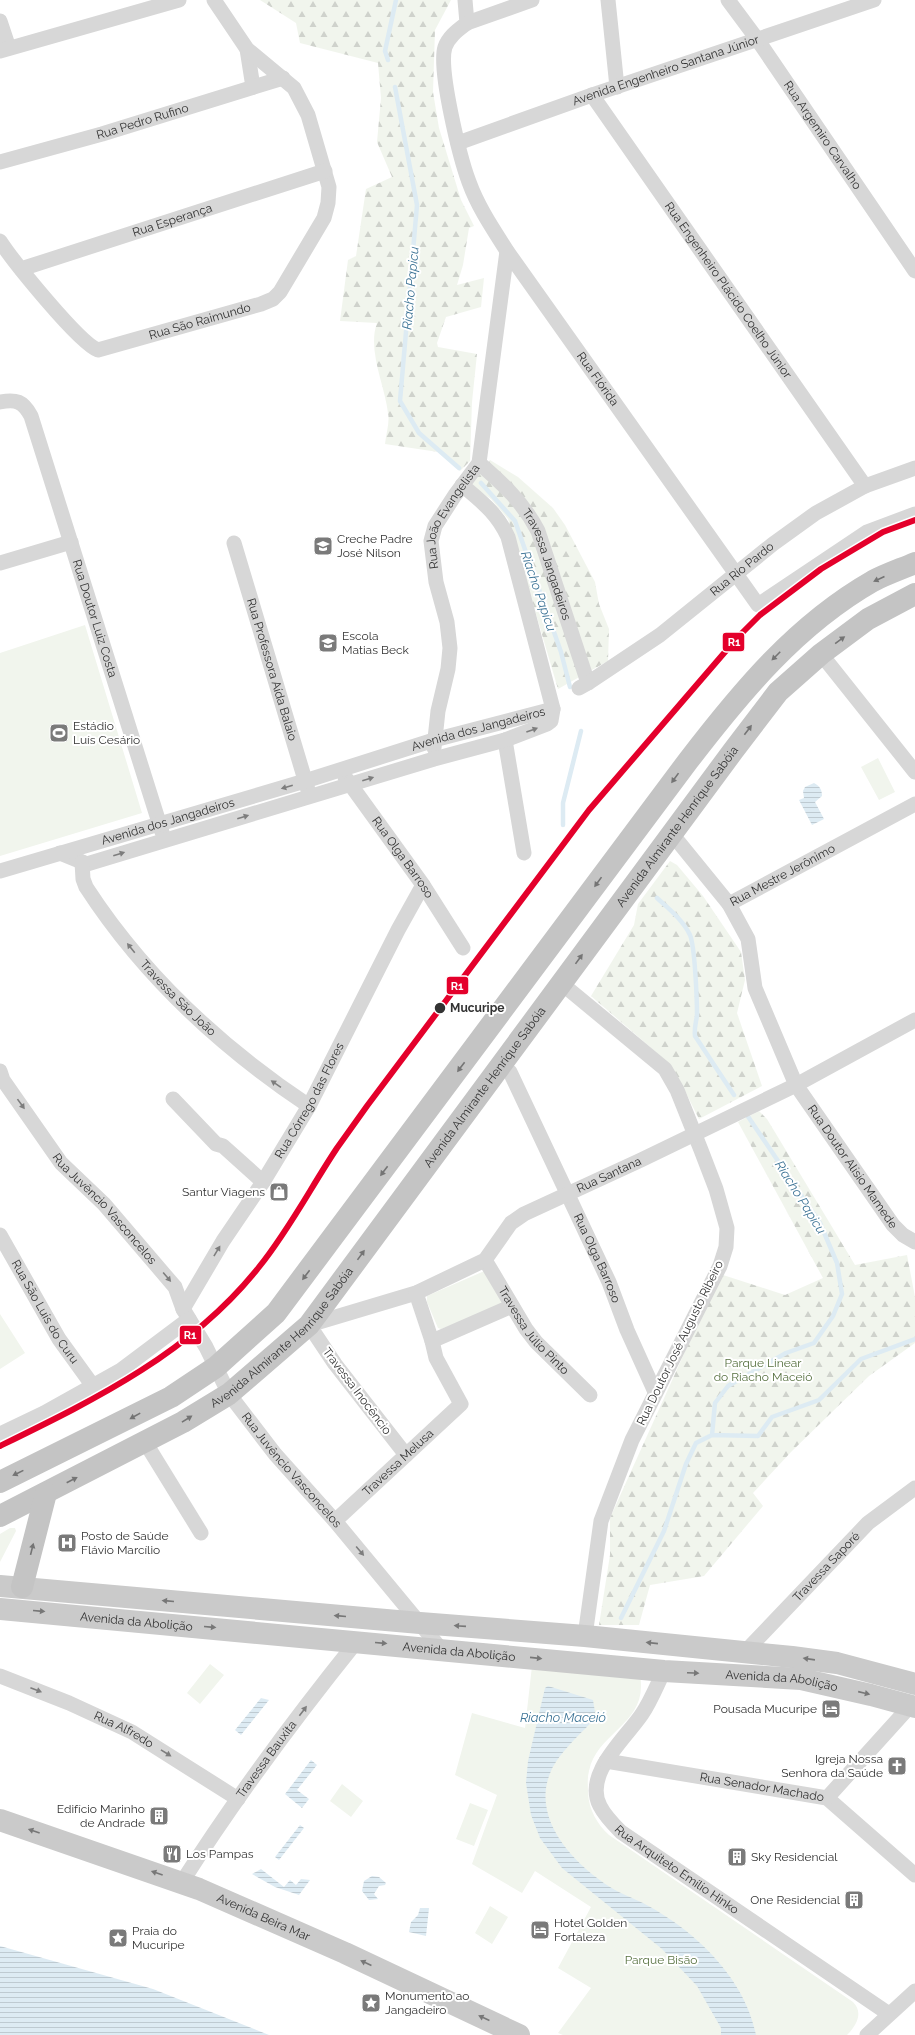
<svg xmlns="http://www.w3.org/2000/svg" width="915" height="2035" viewBox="0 0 915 2035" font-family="Raleway,sans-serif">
  <defs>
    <pattern id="forest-firs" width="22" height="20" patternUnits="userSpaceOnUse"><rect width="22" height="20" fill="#f1f5ed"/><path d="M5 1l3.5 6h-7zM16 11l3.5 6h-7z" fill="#cfd2cc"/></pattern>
    <pattern id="water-rules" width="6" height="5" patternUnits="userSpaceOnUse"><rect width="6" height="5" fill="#ddebf3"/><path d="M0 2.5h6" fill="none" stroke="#becad1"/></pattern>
  </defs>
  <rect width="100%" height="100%" fill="#fff"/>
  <path fill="#f1f5ed" d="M85 625 142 813 0 856V653Z
    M878 758 895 792 879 800 861 767Z
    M489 1269 503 1306 441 1329 438 1328 427 1302V1296Z
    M0 1314 25 1353 0 1369Z
    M10 1528H15L16 1531 0 1562V1534Z
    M210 1664 224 1675 200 1704 187 1693Z
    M532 1666 640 1675C649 1724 597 1731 589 1771 587 1778 588 1786 588 1793 589 1810 597 1824 609 1835L853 2002C864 2013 856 2026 847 2035H563L558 2033 591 1988 558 1968 591 1907 535 1871 522 1893 472 1864 497 1795 455 1775 472 1713 525 1728Z
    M342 1784 363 1801 351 1817 330 1801Z
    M470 1803 488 1810 474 1846 456 1839Z
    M490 1906 508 1917 492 1944 475 1933Z"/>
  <path fill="url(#forest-firs)" d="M260 0H451L435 30 433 92 439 128 461 200 474 226 469 228 463 265 457 285 484 278 481 307 446 317 437 343 438 347 477 354 472 402 470 461 460 471 438 452 385 444C386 434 390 422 388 413 385 386 367 350 377 323L340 321 348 260 356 256 366 189 392 177 377 142 381 98 378 63 300 43 296 23Z
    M490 460 518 477 553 508 565 525 595 582 599 604 609 629 608 661 558 689 508 519 491 499 471 486Z
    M670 861 677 865 703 896 741 952 745 980 737 1013 762 1086 699 1119 680 1081 664 1059 591 996 634 925 638 904Z
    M759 1111 767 1119 855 1265 907 1255 915 1297V1343L869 1376 791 1452 753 1493 763 1506 704 1576 650 1585 639 1625H599L610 1555V1518L720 1274 785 1295 823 1278 738 1122Z"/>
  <path fill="url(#water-rules)" d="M814 783C820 786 822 790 822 796L815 802 824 819 812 825 799 800 804 798 803 791 805 787Z
    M548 1686 593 1700 596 1718C582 1732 559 1753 551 1771 530 1818 573 1863 610 1887 621 1894 633 1898 643 1903 660 1912 677 1923 691 1935 722 1961 748 1995 756 2035H721V2028L697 1986 662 1949 562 1868 540 1838 531 1815 526 1783 528 1761 545 1688Z
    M261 1698 269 1700 241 1735 235 1730Z
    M311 1760 317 1765 297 1790 309 1799 302 1808 285 1794Z
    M300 1825 304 1828 279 1860 275 1857Z
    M261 1869 284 1887 290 1880 296 1885 301 1879 310 1880 299 1895 275 1887 252 1874Z
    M372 1876 379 1877 386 1883 385 1885 379 1886 374 1894 378 1899 369 1900 362 1891 364 1881Z
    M420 1908H429L426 1936 409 1932 411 1922 418 1915Z
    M0 1946 153 1989 269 2035H0Z"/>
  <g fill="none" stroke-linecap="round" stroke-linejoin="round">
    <path stroke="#ddebf3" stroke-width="4.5" d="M388 60 385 51 396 0
      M395 87 417 205 400 401 419 433 459 468
      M481 483 515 521 561 652 570 687
      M563 825V803L581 731
      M657 898C669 909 683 920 690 935 695 947 697 1000 697 1015 696 1023 694 1028 695 1036L734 1095
      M712 1435 715 1403 728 1386 786 1353 814 1343 833 1316 842 1294 837 1263 820 1223 747 1115
      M621 1618 664 1531 686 1464 696 1443 712 1435 758 1436 772 1417 819 1400 861 1359 915 1339"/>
    <g stroke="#d7d7d7" stroke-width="15">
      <path id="s1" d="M465 0 467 23C458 30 449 36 445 47 438 69 460 158 469 182 478 207 493 229 507 251L758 605 867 532 915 514"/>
      <path d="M608 0 617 87"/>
      <path id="s2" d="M728 0 757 39 915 271"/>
      <path d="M0 21 9 48"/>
      <path d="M467 23 532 0"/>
      <path d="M247 49 253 87"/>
      <path d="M0 51 179 0"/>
      <path id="s3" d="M592 95 865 486"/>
      <path id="s4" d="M458 143 592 95 874 0"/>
      <path id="s5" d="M0 162 102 134 283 78"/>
      <path id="s6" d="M0 241C13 261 79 343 98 350L261 304 273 299 280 292 324 218 328 203 329 187 308 115 294 88 247 49 214 0"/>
      <path id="s7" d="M21 269 325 171"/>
      <path id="s8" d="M0 402C16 399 23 401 31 416L162 832"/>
      <path id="s9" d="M479 463C503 484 523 502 538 531L588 683"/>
      <path id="s10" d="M234 543 308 790"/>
      <path d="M0 563 71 542"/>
      <path d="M821 654 915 772"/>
      <path id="s11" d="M579 688 588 683 660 635 773 544 816 513 865 486 915 468"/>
      <path d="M505 740 524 853"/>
      <path id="s12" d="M434 748 438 711 448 669 450 648 447 622 436 582 431 541 435 526 455 495 479 463 507 251"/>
      <path id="s13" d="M345 777 423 885 463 948"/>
      <path id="s14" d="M672 834 729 904 915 804"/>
      <path d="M60 853 87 864 434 759 505 740 547 724 551 721 553 709 508 537C497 513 482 502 462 485"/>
      <path id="s15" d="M82 862 83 879 86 887C143 975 222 1048 309 1106"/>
      <path id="s16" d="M0 871 305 781 434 740 553 709"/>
      <path id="s17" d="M729 904 748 939 755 988 796 1085 893 1225 903 1235 915 1242"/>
      <path d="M561 983 665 1069 677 1090 701 1150 716 1189 727 1228 726 1247 720 1266 632 1440 601 1521 585 1636"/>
      <path id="s18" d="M501 1065 510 1072 609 1282 627 1330 655 1392"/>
      <path id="s19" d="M0 1071 3 1080 61 1163 104 1204 175 1287 183 1309 206 1347 229 1394 275 1454 335 1521 441 1649"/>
      <path d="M173 1099 216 1144 223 1146 263 1182"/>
      <path id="s20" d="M0 1235 59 1339 93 1386"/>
      <path id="s21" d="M485 1260 526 1329 536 1342 590 1395"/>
      <path id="s22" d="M183 1309 223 1241 263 1182 309 1106 398 930 423 885"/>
      <path d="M432 1341 512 1306"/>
      <path d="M0 1434 44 1413 121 1370 189 1319"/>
      <path d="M145 1442 201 1533"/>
      <path id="s23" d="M406 1455 335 1364 309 1325 416 1293 485 1260 511 1223 524 1214 641 1160 796 1085 915 1020"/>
      <path id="s24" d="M335 1521 461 1404 436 1358 432 1341 416 1293"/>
      <path id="s25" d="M745 1652 868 1523 915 1488"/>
      <path id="s26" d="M664 1671C657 1685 651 1701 642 1714 626 1738 583 1774 600 1806 605 1816 613 1824 621 1832L889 2014"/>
      <path id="s27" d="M0 1676 69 1703 132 1732 238 1799"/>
      <path id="s28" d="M606 1761 827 1798 915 1875"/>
      <path d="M827 1798 911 1705"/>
      <path id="s29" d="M182 1882C235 1799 295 1718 357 1641"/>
      <path d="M867 2035 915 1991"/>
    </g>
    <g stroke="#cacaca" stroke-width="22">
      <path d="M0 1586 420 1623 585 1636 792 1657 837 1663 915 1684"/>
      <path id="s30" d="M0 1609 664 1671 801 1679 871 1695 915 1707"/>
      <path id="s31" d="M0 1820 199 1889 345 1953 519 2035"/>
    </g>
    <g stroke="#c4c4c4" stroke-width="22">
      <path d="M0 1482 171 1397 216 1367 276 1313 688 761C741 692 796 625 873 581 886 574 901 569 915 563"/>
      <path id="s32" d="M0 1516 183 1422 229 1394 309 1325 733 751 778 692 821 654 868 619 915 594"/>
      <path d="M22 1587 46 1493"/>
    </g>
    <g stroke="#bebebe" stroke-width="4.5">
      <path id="rail" d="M0 1446C96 1399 191 1353 259 1267 289 1230 311 1187 337 1148 347 1134 357 1120 367 1106L589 810 737 638 760 615 821 569 883 532 915 520"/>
    </g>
    <use href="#rail" stroke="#fff" stroke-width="3" stroke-dasharray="9" stroke-linecap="butt"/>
    <g stroke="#fff" stroke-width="9">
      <path id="rail-1" d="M0 1446C96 1399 191 1353 259 1267 289 1230 311 1187 337 1148 347 1134 357 1120 367 1106L589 810 737 638 760 615 821 569 883 532 915 520"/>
    </g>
    <use href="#rail-1" stroke="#e4002b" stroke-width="6"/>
  </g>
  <defs><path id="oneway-solid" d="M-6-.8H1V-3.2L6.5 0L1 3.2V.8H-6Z"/></defs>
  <g fill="#747474">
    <use href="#oneway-solid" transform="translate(879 579) rotate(156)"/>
    <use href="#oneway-solid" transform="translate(840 640) rotate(-36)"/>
    <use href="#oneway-solid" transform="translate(776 656) rotate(135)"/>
    <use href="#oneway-solid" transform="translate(748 730) rotate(-53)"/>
    <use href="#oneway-solid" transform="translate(675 778) rotate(126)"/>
    <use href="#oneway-solid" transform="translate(598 882) rotate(126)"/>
    <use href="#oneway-solid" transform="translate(579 959) rotate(-54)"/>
    <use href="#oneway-solid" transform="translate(461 1067) rotate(127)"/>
    <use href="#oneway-solid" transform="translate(384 1171) rotate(127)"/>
    <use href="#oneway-solid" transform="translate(361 1255) rotate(-54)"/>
    <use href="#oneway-solid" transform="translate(306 1275) rotate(127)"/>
    <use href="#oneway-solid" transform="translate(135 1416) rotate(151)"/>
    <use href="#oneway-solid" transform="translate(187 1419) rotate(-32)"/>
    <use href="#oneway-solid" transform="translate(18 1473) rotate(154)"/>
    <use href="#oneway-solid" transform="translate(72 1480) rotate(-27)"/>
    <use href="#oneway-solid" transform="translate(32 1549) rotate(-76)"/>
  </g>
  <g fill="#7d7d7d">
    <use href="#oneway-solid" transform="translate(532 730) rotate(-20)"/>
    <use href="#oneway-solid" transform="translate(368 779) rotate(-17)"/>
    <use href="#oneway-solid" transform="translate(287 787) rotate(164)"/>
    <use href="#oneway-solid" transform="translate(243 817) rotate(-17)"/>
    <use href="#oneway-solid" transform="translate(119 854) rotate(-17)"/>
    <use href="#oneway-solid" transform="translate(131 948) rotate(-129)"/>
    <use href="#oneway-solid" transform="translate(276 1084) rotate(-146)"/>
    <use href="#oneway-solid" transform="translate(21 1104) rotate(54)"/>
    <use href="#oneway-solid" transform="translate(217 1251) rotate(-59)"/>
    <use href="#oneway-solid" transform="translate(167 1277) rotate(50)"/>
    <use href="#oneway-solid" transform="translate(360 1551) rotate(50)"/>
    <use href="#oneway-solid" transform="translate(36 1690) rotate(21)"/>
    <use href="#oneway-solid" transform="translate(303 1711) rotate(-53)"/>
    <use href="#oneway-solid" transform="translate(166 1753) rotate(32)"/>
  </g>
  <g fill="#777">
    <use href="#oneway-solid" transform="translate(168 1601) rotate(-175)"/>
    <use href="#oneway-solid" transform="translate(39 1611) rotate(5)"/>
    <use href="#oneway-solid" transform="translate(340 1616) rotate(-175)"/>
    <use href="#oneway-solid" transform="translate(460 1626) rotate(-176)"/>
    <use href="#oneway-solid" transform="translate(210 1627) rotate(5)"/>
    <use href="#oneway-solid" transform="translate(381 1643) rotate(5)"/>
    <use href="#oneway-solid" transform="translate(652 1643) rotate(-174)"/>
    <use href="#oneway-solid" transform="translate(536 1658) rotate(6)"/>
    <use href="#oneway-solid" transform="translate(809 1659) rotate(-172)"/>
    <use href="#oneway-solid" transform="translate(693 1673) rotate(3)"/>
    <use href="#oneway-solid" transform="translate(864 1693) rotate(13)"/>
    <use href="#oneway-solid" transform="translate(34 1831) rotate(-161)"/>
    <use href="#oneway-solid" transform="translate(157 1873) rotate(-161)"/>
    <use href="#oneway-solid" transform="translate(366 1963) rotate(-155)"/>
    <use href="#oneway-solid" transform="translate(484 2018) rotate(-155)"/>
  </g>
  <defs>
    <g id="school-square" transform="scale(1)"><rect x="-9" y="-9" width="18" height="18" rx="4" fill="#7a7a7a" stroke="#fff"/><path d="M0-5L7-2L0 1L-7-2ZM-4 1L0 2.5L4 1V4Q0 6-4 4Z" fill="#fff"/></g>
    <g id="stadium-square" transform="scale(1)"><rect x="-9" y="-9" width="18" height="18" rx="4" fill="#7a7a7a" stroke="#fff"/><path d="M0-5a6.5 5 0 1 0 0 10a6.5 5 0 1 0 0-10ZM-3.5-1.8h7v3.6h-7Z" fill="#fff"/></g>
    <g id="shop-square" transform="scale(1)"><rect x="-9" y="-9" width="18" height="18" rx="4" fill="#7a7a7a" stroke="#fff"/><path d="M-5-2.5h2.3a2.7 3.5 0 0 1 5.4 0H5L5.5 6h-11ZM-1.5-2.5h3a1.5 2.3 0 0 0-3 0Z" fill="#fff"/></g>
    <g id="hospital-square" transform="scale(1)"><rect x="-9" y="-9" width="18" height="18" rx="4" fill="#7a7a7a" stroke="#fff"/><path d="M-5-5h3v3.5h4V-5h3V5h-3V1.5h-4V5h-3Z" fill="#fff"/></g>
    <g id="hotel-square" transform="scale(1)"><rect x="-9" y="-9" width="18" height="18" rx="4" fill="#7a7a7a" stroke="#fff"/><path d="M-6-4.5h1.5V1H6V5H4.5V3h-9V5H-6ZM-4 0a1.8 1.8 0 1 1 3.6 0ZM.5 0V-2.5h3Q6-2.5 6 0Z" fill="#fff"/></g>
    <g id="church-square" transform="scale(1)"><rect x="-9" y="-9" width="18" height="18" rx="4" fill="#7a7a7a" stroke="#fff"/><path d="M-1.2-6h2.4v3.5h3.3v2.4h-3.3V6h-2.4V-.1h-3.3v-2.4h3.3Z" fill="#fff"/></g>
    <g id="building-square" transform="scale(1)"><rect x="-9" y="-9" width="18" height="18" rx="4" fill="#7a7a7a" stroke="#fff"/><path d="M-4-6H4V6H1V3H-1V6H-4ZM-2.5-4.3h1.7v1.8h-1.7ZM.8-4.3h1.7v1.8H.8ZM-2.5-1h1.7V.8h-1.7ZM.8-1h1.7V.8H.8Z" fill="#fff"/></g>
    <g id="restaurant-square" transform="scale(1)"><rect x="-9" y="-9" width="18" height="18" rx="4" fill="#7a7a7a" stroke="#fff"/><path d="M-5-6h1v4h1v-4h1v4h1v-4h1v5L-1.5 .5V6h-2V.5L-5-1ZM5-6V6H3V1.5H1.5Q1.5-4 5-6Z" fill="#fff"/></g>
    <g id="sight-square" transform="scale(1)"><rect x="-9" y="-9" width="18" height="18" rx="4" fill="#7a7a7a" stroke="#fff"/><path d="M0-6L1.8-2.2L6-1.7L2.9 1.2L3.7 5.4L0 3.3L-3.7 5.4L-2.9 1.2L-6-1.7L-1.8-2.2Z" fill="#fff"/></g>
  </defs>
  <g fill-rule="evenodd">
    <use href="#school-square" x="323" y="546"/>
    <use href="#school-square" x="328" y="643"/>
    <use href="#stadium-square" x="59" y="733"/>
    <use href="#shop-square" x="279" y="1192"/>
    <use href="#hospital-square" x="67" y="1543"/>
    <use href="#hotel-square" x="831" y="1709"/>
    <use href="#church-square" x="897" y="1766"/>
    <use href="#building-square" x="159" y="1816"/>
    <use href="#restaurant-square" x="172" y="1854"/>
    <use href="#building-square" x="737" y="1857"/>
    <use href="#building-square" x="854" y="1900"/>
    <use href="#hotel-square" x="540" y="1930"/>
    <use href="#sight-square" x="118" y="1938"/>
    <use href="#sight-square" x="371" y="2003"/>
  </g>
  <circle fill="#333" stroke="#fff" stroke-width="1.5" cx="440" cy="1008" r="6"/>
  <g text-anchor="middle" stroke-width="4" stroke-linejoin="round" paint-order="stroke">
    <g font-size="12" fill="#333" stroke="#fff">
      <text dy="4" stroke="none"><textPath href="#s4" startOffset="220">Avenida Engenheiro Santana Júnior</textPath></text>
      <text dy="4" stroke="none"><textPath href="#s5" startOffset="148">Rua Pedro Rufino</textPath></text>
      <text dy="4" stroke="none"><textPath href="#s2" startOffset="165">Rua Argemiro Carvalho</textPath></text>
      <text dy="4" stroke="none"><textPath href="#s7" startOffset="159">Rua Esperança</textPath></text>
      <text dy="4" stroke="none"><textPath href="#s3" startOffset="238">Rua Engenheiro Plácido Coelho Júnior</textPath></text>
      <text dy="4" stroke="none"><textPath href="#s6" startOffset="253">Rua São Raimundo</textPath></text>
      <text dy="4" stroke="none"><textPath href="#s1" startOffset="430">Rua Flórida</textPath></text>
      <text dy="4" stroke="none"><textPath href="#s12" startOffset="241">Rua João Evangelista</textPath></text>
      <text dy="4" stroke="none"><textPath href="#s9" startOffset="125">Travessa Jangadeiros</textPath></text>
      <text dy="4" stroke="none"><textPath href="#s11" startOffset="202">Rua Rio Pardo</textPath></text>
      <text dy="4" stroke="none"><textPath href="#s8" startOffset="250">Rua Doutor Luiz Costa</textPath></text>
      <text dy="4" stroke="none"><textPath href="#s10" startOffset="132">Rua Professora Aída Balaio</textPath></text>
      <text dy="4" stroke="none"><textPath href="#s16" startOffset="499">Avenida dos Jangadeiros</textPath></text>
      <text dy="4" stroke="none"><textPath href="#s16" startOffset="175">Avenida dos Jangadeiros</textPath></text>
      <text dy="4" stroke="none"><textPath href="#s32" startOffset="985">Avenida Almirante Henrique Sabóia</textPath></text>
      <text dy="4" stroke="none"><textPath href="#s13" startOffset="99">Rua Olga Barroso</textPath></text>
      <text dy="4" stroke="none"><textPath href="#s14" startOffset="151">Rua Mestre Jerônimo</textPath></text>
      <text dy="4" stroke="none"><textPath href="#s15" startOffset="170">Travessa São João</textPath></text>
      <text dy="4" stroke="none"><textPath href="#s32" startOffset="661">Avenida Almirante Henrique Sabóia</textPath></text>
      <text dy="4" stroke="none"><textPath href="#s22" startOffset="244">Rua Córrego das Flores</textPath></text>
      <text dy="4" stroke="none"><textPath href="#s17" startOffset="294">Rua Doutor Alísio Mamede</textPath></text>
      <text dy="4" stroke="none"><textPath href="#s23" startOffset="505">Rua Santana</textPath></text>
      <text dy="4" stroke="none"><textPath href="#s19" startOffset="174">Rua Juvêncio Vasconcelos</textPath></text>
      <text dy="4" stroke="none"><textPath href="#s18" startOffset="217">Rua Olga Barroso</textPath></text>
      <text dy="4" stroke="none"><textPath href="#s20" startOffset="89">Rua São Luís do Curu</textPath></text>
      <text dy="4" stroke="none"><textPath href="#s21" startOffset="86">Travessa Júlio Pinto</textPath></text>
      <text dy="4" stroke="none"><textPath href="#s32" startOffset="337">Avenida Almirante Henrique Sabóia</textPath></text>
      <text transform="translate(680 1343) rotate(-64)" y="4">Rua Doutor José Augusto Ribeiro</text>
      <text transform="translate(357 1391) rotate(53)" y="4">Travessa Inocêncio</text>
      <text dy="4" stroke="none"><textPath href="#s24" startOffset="86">Travessa Melusa</textPath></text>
      <text dy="4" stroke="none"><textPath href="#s19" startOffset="498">Rua Juvêncio Vasconcelos</textPath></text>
      <text dy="4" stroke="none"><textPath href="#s25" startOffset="118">Travessa Saporé</textPath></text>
      <text dy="4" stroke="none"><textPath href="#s30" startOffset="137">Avenida da Abolição</textPath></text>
      <text dy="4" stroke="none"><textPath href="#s30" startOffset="461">Avenida da Abolição</textPath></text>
      <text dy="4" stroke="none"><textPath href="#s30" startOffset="785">Avenida da Abolição</textPath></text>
      <text dy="4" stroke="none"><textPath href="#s27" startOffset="135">Rua Alfredo</textPath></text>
      <text dy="4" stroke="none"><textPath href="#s29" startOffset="149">Travessa Bauxita</textPath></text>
      <text dy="4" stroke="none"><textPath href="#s28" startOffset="158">Rua Senador Machado</textPath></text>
      <text dy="4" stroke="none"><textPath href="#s26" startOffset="256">Rua Arquiteto Emílio Hinko</textPath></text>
      <text dy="4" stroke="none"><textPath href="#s31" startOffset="281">Avenida Beira Mar</textPath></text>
    </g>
    <g font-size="12" fill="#333" stroke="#fff" text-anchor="start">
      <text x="337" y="543">Creche Padre<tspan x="337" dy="14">José Nilson</tspan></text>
      <text x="342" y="640">Escola<tspan x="342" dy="14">Matias Beck</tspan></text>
      <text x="73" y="730">Estádio<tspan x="73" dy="14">Luís Cesário</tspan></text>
      <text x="265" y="1196" text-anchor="end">Santur Viagens</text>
      <text x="81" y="1540">Posto de Saúde<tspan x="81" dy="14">Flávio Marcílio</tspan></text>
      <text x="817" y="1713" text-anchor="end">Pousada Mucuripe</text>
      <text x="883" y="1763" text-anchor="end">Igreja Nossa<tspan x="883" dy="14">Senhora da Saúde</tspan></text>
      <text x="145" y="1813" text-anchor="end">Edifício Marinho<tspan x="145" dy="14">de Andrade</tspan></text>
      <text x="186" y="1858">Los Pampas</text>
      <text x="751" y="1861">Sky Residencial</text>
      <text x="840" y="1904" text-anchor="end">One Residencial</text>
      <text x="554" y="1927">Hotel Golden<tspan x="554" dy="14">Fortaleza</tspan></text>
      <text x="132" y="1935">Praia do<tspan x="132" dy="14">Mucuripe</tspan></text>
      <text x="385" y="2000">Monumento ao<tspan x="385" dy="14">Jangadeiro</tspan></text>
    </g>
    <g font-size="12" font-weight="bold" fill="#333" stroke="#fff" text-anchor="start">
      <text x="450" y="1012">Mucuripe</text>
    </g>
    <g font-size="12" fill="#56703f" stroke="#fff">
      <text x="763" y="1367">Parque Linear<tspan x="763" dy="14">do Riacho Maceió</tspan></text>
      <text x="661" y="1964">Parque Bisão</text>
    </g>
    <g font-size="13" font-style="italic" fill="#3f7597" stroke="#fff">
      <text transform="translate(410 288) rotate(-85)" y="5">Riacho Papicu</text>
      <text transform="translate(539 591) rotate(71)" y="5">Riacho Papicu</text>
      <text transform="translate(801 1197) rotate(58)" y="5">Riacho Papicu</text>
      <text x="563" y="1722">Riacho Maceió</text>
    </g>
  </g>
  <g stroke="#fff" stroke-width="1.5">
    <rect x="722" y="632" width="23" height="20" rx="4" fill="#e4002b"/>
    <rect x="446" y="976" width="23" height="19" rx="4" fill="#e4002b"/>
    <rect x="179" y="1325" width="23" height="20" rx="4" fill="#e4002b"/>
  </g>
  <g font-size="11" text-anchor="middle" font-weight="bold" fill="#fff">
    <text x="734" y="646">R1</text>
    <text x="457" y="990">R1</text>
    <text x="190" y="1339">R1</text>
  </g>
</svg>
